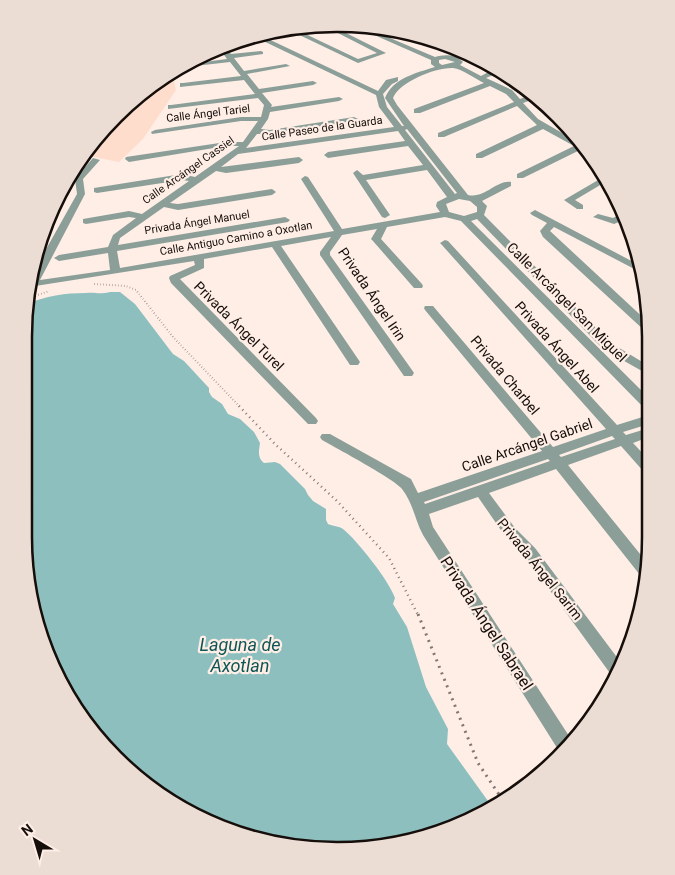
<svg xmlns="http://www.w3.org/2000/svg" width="675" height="875" viewBox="0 0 675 875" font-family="Roboto,sans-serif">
  <rect width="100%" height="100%" fill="#feeee6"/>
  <path fill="#feddcc" d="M172 73 176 90 143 139 119 162 84 155 88 147 163 76Z"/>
  <path fill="#8ebfbf" d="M110 292H120L135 304 173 354 184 361 209 388V392L212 397 222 404 228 414 240 419 254 432 260 443C259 451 257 457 264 463L275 462 280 464 305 489 308 495 313 501 326 509V520L328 524C333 526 339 526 343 529 357 540 390 582 395 598L393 604 407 627 426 687 448 729 447 744 493 808 438 835 358 851 257 841 181 809 116 760 66 695 35 619 24 537V317L27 304C45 296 66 293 86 293 98 292 97 295 110 292Z"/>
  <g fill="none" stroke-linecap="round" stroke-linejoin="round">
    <path stroke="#827671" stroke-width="2" stroke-dasharray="0.5 2.5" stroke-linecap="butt" d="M94 284 126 286 136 290 173 337 240 407
      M27 299 49 291"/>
    <path stroke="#827671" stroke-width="2.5" stroke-dasharray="1 4" stroke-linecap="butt" d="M239 406 275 444 337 501 389 558 418 615"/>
    <path stroke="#827671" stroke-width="3" stroke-dasharray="2 5" stroke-linecap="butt" d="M418 614 478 763 504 802"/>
    <path fill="#8b9e98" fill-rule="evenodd" d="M289 30H297L358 59 377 53 332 30H340L386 53 358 63Z
      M363 30H371L435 57C445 54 455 54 463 62L460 65 481 76 494 69 500 72 486 78 512 90 520 99 530 95 534 99 523 103 538 119 576 141 586 151 580 150 523 178H517V174L574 146 543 129 482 158H476V154L537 125 517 106 444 137H438V133L514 102 506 94 490 86 420 113H414V109L484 83C475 79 463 69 453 68 436 67 399 82 393 98L397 105 468 195C485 199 496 180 511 182V186L482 201 487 206 484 215 611 343 649 366V375L603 349 477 219 471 221 649 398V410L645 409 461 221 445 217 387 227 381 239 422 284 423 286 422 288H414L373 241 371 239 377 229 342 235 330 252V255L412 370 414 373 412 376H404L320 255V252L331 237 281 246 358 359 360 362 358 365H350L272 247 204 259V268L180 279 316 418 318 421 316 424H308L171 283 169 278 170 276 195 265 194 261 29 287 31 276 77 194 75 179 93 158 100 160 83 179 85 194 40 280 110 270 108 253 59 261 54 258 59 255 108 247 113 235 136 218 129 217 86 224 83 223V219L129 211 142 214 189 181 182 180 97 193 94 192V188L182 174 195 177 239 146H226L129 162 125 159 126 157 226 142H243L258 121H241L152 134 151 132 155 130 241 117H261L264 105 258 98 168 109V105H171L255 94 244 80 180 87V83H183L241 76 230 62 186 67 196 63 227 59 222 52 228 50 231 54 261 51 263 52V54L234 58 244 71 286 64 290 66 247 74 259 89 313 81 317 83 313 85 262 93 272 105 271 107 339 97 343 99 339 101 270 112 268 119 261 129 270 130 354 117 358 119 354 121 270 134H257L246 148 394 127 379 107 376 95 257 38 262 36 378 91 386 80 398 77V81L392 84 383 94 387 107 402 126H404L385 98C393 78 416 73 435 67L431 64V60ZM445 59 455 62 442 65 439 63V60ZM407 129 457 193 455 194 405 130ZM398 131 405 141 328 152 324 155 328 158 408 146 423 165 363 175 357 170 353 173 382 217 385 218 390 215 366 180 427 170 447 197 437 202 436 206 440 212 342 229 308 177 305 176 301 179 334 231 120 268 117 251 288 222 290 220 285 217 118 245 120 238 164 207 178 210 272 195 276 192 272 189 178 204 170 203 216 171 226 173 299 163 303 160 299 157 221 167 238 154ZM459 199 470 201 477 207V212L464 216 449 212 446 204Z
      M522 87 526 91 517 93V89Z
      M605 176 607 181 575 200 583 205V209H577L564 200Z
      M535 210 641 266 642 273 554 227 550 231 649 323V332L645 331 543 237 540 231 547 223 532 215 530 213Z
      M623 213 626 219 614 224 593 217 598 214 613 218Z
      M445 240 448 241 617 425 649 415V424L623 432 626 435 649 428V437L633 443 649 460V474L644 472 621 446 568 465 649 565 648 582 644 580 556 469 489 493 515 528 535 548 622 664 615 677 612 676 525 556 505 536 478 497 429 514 433 527 571 739 559 751 423 535C415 520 413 503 402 489 396 480 336 448 322 440L320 437 322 434H330L411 479 418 493 542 451 425 310 424 308 425 306H433L553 447 606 429 442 245 440 243ZM612 436 615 439 561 457 559 455ZM548 459 550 461 425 504 424 502Z"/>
  </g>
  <g text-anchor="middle" stroke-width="4.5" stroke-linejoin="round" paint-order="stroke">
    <g font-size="11" fill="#160e0a" stroke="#feeee6">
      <text transform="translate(208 113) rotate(-7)" y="4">Calle Ángel Tariel</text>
      <text transform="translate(322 128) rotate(-8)" y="4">Calle Paseo de la Guarda</text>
      <text transform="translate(188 170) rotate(-35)" y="4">Calle Arcángel Cassiel</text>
      <text transform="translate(197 222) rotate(-9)" y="4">Privada Ángel Manuel</text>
      <text transform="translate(236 238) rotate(-10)" y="4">Calle Antiguo Camino a Oxotlan</text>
    </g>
    <g font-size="14" fill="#160e0a" stroke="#feeee6">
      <text transform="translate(372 294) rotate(56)" y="5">Privada Ángel Irin</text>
      <text transform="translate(567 302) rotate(45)" y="5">Calle Arcángel San Miguel</text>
      <text transform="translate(239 326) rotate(45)" y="5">Privada Ángel Turel</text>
      <text transform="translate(557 347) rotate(48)" y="5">Privada Ángel Abel</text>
      <text transform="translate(505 375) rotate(50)" y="5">Privada Charbel</text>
      <text transform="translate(527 445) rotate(-19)" y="5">Calle Arcángel Gabriel</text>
      <text transform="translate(540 569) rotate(51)" y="5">Privada Ángel Sarim</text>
    </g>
    <g font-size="16" fill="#160e0a" stroke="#feeee6">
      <text transform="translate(487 623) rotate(57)" y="6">Privada Ángel Sabrael</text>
    </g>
    <g font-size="18" font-style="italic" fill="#0e5556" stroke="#feeee6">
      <text x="240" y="651">Laguna de<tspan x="240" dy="21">Axotlan</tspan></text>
    </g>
  </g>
  <path d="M0 0H675V875H0ZM337 32H337A305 305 0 0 1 642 337V537A305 305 0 0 1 337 842H337A305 305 0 0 1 32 537V337A305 305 0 0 1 337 32Z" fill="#ebdcd4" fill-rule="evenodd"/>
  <path fill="none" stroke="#160e0a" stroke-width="2.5" d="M337 32H337A305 305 0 0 1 642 337V537A305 305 0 0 1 337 842H337A305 305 0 0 1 32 537V337A305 305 0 0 1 337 32Z"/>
  <g transform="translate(35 840) rotate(322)" stroke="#feeee6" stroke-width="4" paint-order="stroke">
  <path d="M0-4L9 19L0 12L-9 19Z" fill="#160e0a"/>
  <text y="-8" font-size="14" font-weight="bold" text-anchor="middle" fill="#160e0a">N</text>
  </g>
</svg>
